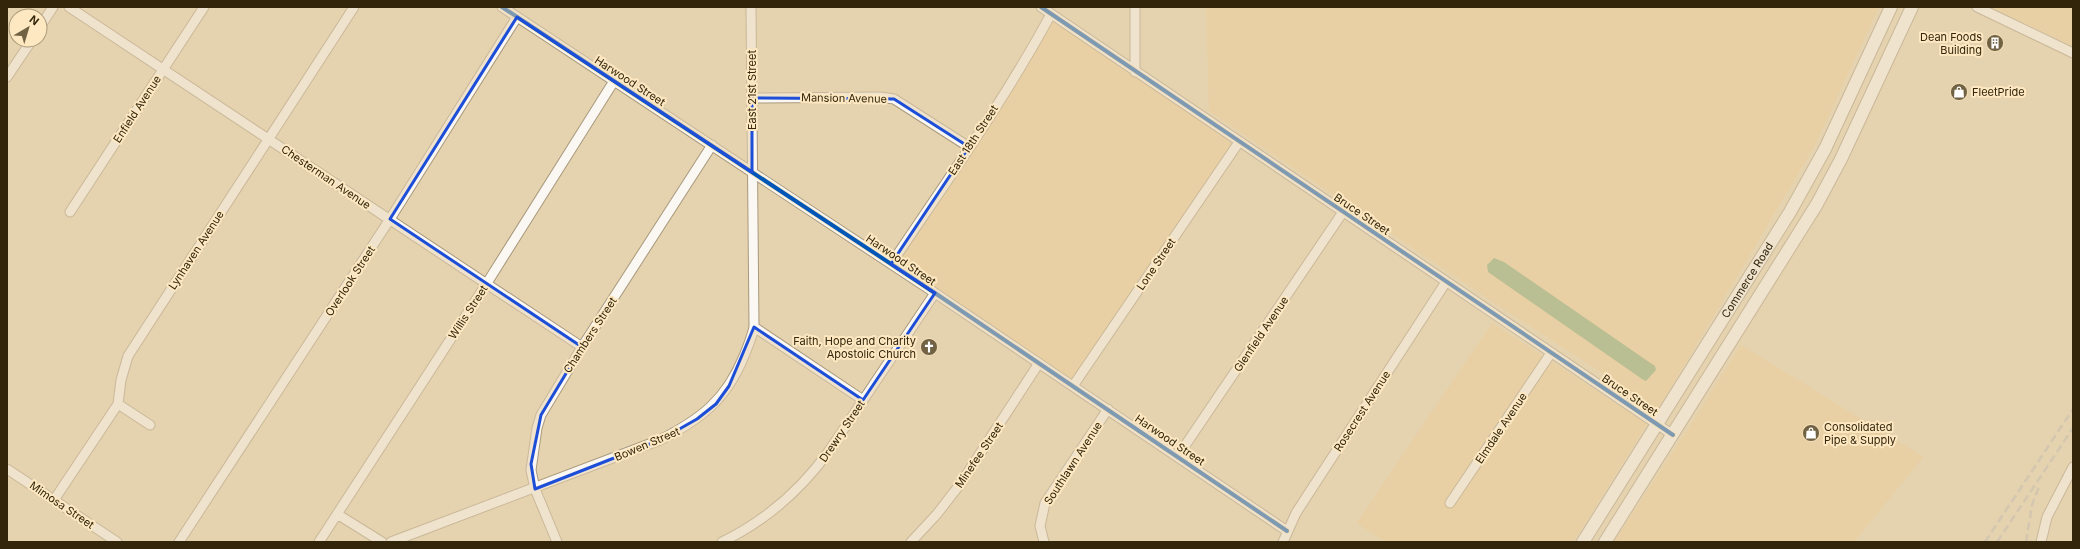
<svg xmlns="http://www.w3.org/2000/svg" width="2080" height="549" viewBox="0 0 2080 549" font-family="Inter,sans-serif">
  <rect width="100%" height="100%" fill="#e5d2ae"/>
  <path fill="#eccf97" d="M1206 7H1879L1814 147 1658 409 1502 308 1209 111Z
    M1990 7H2073V46Z
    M1053 16 1238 142 1073 386 891 264Z
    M1492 323 1647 424 1573 542H1385L1357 523Z
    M1741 345 1923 457 1854 542H1614L1701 409Z"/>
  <path fill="#84a871" d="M1494 258 1504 262 1649 362 1655 366 1656 370 1646 381 1642 379 1488 272 1487 265Z"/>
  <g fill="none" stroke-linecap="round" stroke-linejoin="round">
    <g stroke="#a8997d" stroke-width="11">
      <path id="minor" d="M69 7 582 347
        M502 7 935 293 1287 531
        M1041 7 1673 435
        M1135 7V72
        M1977 7 2073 53
        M40 27 53 7
        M7 77 32 40
        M752 98 880 97 894 99 969 147
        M70 212 204 7
        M891 264C946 182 1004 101 1051 14
        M754 327 863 400
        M1073 386 1239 142
        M118 404 150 425
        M1178 456 1343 212
        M7 469 117 542
        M54 500 118 404 121 380 128 356 354 7
        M1450 503 1551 353
        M337 514 382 542
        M179 542 390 219 517 17
        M319 542 487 283 614 81
        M391 542 660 440C701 419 726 400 744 356 748 346 752 337 754 327L751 7
        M557 542 535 489 531 470 537 428 541 415 582 347 712 145
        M722 542C765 521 801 490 829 451L935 293
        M911 542 937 514 961 483 1039 363
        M1044 542 1040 526 1045 503 1108 409
        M1283 542 1296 513 1446 282
        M2041 542 2047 517 2073 467"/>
    </g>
    <g stroke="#a8997d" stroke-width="14">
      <g id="major">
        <path id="s1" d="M1583 542 1790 212 1825 149 1891 7"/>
        <path d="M1605 542 1817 204 1841 159 1912 7"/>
      </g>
    </g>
    <use href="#minor" stroke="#fbf8f3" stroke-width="9"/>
    <use href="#major" stroke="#fbf8f3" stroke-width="12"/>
    <path stroke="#bfbab1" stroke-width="2.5" stroke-dasharray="8 4" stroke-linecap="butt" d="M1985 542 2073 409
      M1997 542 2073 428
      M2026 542 2032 505 2040 484"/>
    <g stroke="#fde8c2" stroke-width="6">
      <path id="cycleway" d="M502 7 935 293 1287 531
        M1041 7 1673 435"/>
    </g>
    <use href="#cycleway" stroke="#0057b8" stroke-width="4"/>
  </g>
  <path d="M0 0H2080V549H0ZM517 17 752 172V98L894 99 969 147 891 264 935 293 863 400 754 327 729 386 716 404 697 419 660 440 535 489 531 464 541 415 582 347 390 219Z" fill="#e5d2ae" fill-opacity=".55" fill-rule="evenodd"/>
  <path fill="none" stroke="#1d4ed8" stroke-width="3" stroke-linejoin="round" d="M517 17 752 172V98L894 99 969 147 891 264 935 293 863 400 754 327 729 386 716 404 697 419 660 440 535 489 531 464 541 415 582 347 390 219Z"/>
  <defs>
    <g id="building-disc" transform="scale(0.9)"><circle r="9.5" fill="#716243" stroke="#fde8c2"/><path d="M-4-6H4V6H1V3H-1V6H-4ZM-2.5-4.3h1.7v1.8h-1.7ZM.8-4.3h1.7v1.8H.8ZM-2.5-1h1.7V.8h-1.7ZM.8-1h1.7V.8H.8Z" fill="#fff"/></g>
    <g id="shop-disc" transform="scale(0.9)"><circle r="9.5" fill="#716243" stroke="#fde8c2"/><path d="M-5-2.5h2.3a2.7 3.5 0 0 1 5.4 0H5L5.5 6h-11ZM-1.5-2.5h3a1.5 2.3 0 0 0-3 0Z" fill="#fff"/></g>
    <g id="church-disc" transform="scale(0.9)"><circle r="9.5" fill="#716243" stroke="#fde8c2"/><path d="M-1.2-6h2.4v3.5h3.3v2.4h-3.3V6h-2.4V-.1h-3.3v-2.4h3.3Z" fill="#fff"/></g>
  </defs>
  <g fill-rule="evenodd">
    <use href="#building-disc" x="1995" y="43"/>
    <use href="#shop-disc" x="1959" y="92"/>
    <use href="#church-disc" x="929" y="347"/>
    <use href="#shop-disc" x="1811" y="433"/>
  </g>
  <g text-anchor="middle" stroke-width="4" stroke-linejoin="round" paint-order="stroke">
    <g font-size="11" fill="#32250a" stroke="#fde8c2" text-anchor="end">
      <text x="1982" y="41">Dean Foods<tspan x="1982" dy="13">Building</tspan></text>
      <text x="1972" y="96" text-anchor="start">FleetPride</text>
      <text x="916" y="345">Faith, Hope and Charity<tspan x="916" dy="13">Apostolic Church</tspan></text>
      <text x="1824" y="431" text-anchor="start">Consolidated<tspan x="1824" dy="13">Pipe &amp; Supply</tspan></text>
    </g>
    <g font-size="11" fill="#32250a" stroke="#fde8c2">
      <text transform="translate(630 81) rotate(33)" y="4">Harwood Street</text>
      <text transform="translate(752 90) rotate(-90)" y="4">East 21st Street</text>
      <text transform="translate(844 98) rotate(1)" y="4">Mansion Avenue</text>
      <text transform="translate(137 109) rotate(-57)" y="4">Enfield Avenue</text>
      <text transform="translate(973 140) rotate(-57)" y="4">East 18th Street</text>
      <text transform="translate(326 177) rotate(34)" y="4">Chesterman Avenue</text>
      <text transform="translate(1362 214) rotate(34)" y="4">Bruce Street</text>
      <text transform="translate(196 250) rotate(-57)" y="4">Lynhaven Avenue</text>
      <text transform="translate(901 260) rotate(34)" y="4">Harwood Street</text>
      <text transform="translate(1156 264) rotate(-56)" y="4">Lone Street</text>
      <text transform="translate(350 281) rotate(-57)" y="4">Overlook Street</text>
      <text dy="4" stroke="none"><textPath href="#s1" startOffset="309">Commerce Road</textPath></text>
      <text transform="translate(468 312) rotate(-57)" y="4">Willis Street</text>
      <text transform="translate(1261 334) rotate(-56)" y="4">Glenfield Avenue</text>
      <text transform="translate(590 335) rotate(-57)" y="4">Chambers Street</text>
      <text transform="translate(1630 395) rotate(34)" y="4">Bruce Street</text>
      <text transform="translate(1362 411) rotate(-57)" y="4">Rosecrest Avenue</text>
      <text transform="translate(1501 428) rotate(-56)" y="4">Elmdale Avenue</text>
      <text transform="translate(842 431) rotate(-56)" y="4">Drewry Street</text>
      <text transform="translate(1170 440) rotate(34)" y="4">Harwood Street</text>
      <text transform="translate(647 444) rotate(-23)" y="4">Bowen Street</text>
      <text transform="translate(979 455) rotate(-56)" y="4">Minefee Street</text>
      <text transform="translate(1073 463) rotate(-57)" y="4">Southlawn Avenue</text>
      <text transform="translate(62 505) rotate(34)" y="4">Mimosa Street</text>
    </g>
  </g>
  <rect width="2080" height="549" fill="none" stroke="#32250a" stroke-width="16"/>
  <g transform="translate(28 28) rotate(38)"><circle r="19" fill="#fde8c2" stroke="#ac9a78"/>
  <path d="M0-3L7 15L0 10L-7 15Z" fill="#716243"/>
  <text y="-6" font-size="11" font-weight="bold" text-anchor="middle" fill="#32250a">N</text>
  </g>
</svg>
